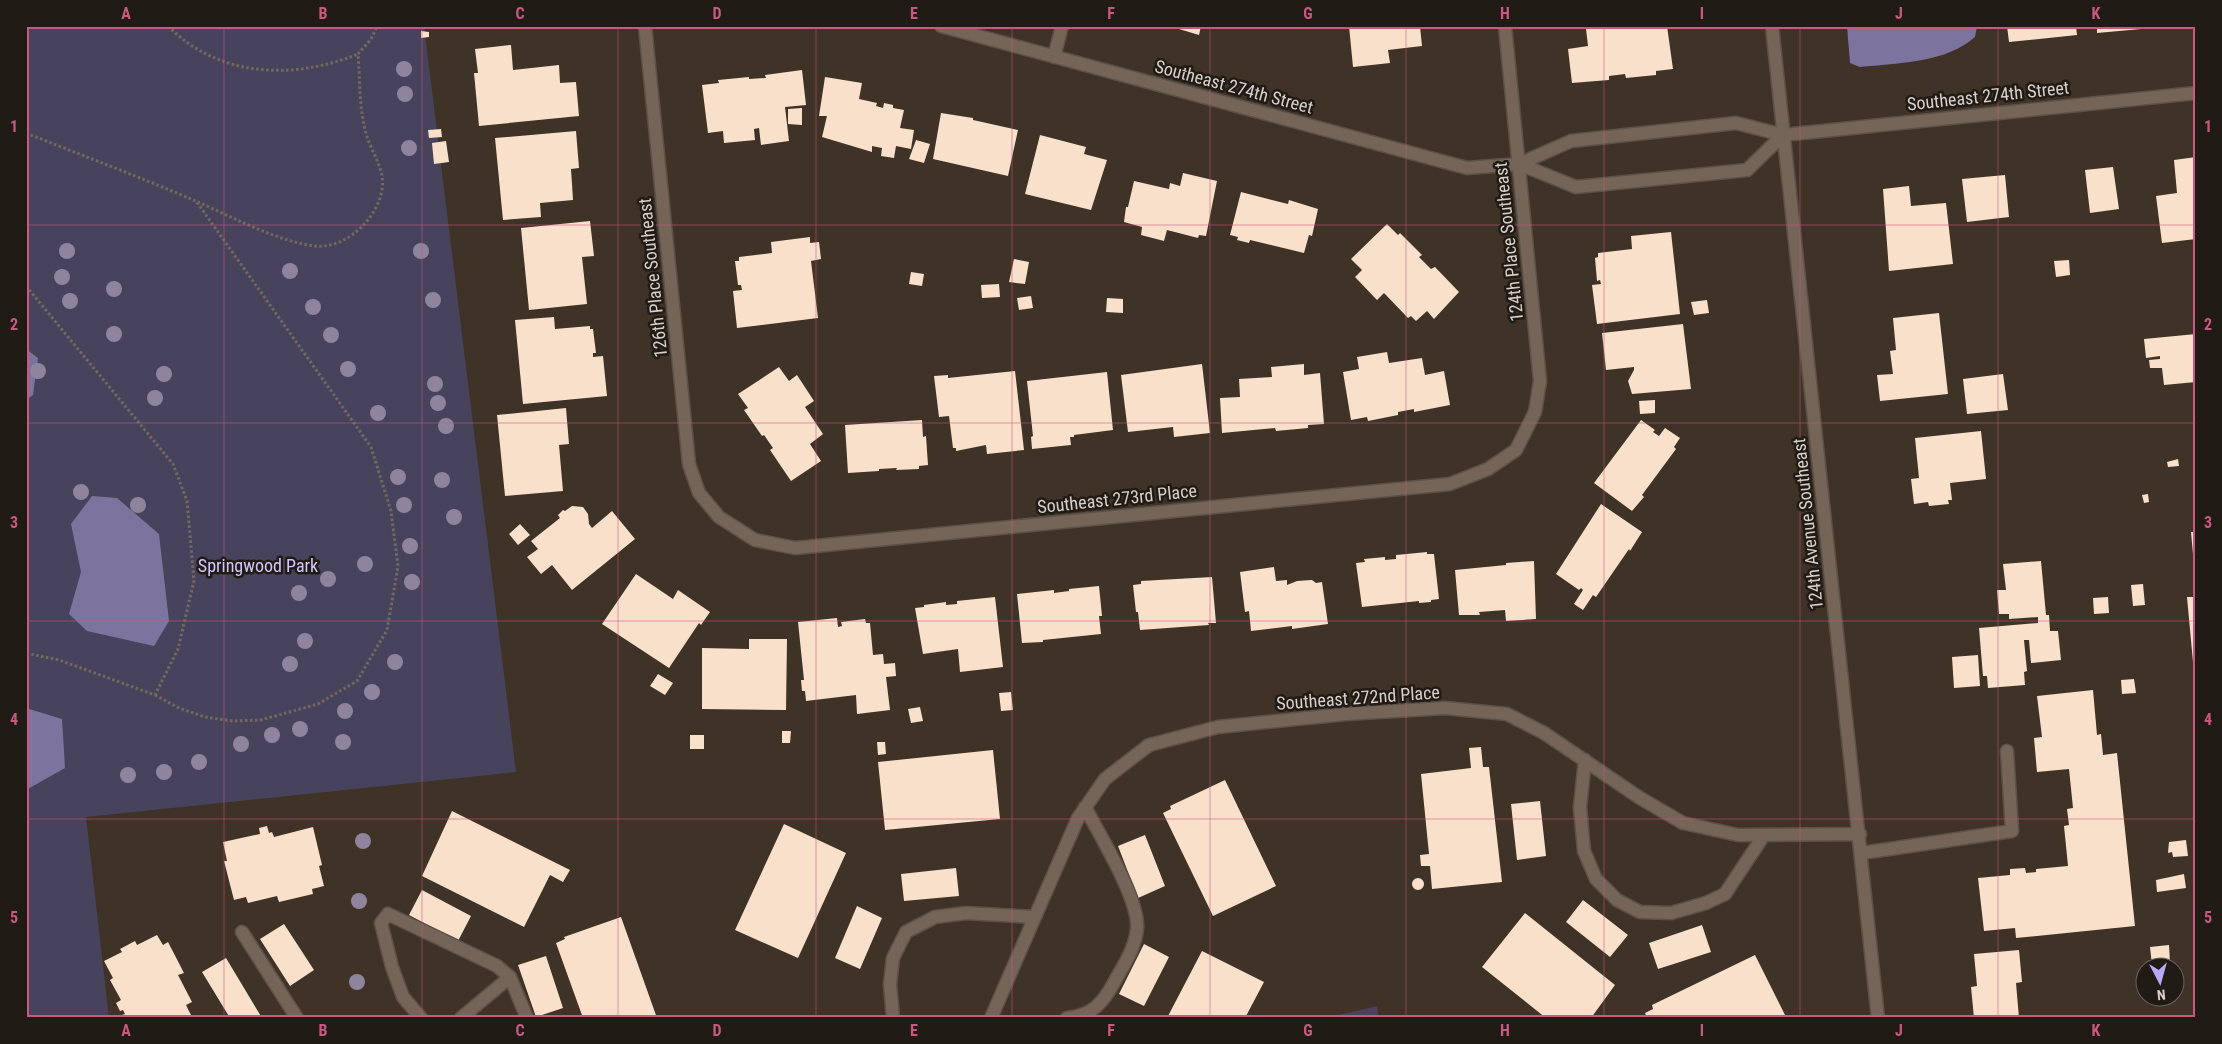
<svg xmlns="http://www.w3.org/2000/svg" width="2222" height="1044" viewBox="0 0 2222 1044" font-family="'Roboto Condensed',sans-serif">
  <rect width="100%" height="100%" fill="#3f3226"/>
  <path fill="#48435c" d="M26 26H424L516 772 86 817 109 1018H26Z
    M1377 1006 1379 1018H1326Z"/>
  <path fill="#7c749f" d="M1847 26H1977L1975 37C1946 63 1898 63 1860 67L1850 63Z
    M26 349 38 358 33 395 26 400Z
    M92 496 117 498 159 534 169 621 154 646 87 631 69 614 81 572 71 524Z
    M26 708 62 719 65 768 26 790Z"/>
  <path fill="#f9e0cb" d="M1169 26H1201L1199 35Z
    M1349 26H1420L1422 46 1388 50 1390 63 1353 67Z
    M1612 26H1667L1673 69 1656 71V75L1626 78 1625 74 1609 76V80L1572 83 1568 49 1588 46 1586 29Z
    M2007 26H2076L2077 35 2009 42Z
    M2097 26H2152V28L2097 33Z
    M421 31 429 32V37L421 38Z
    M511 45 513 70 559 65 560 83 576 82 579 116 479 126 474 73H478L475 49Z
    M802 70 806 105 785 107 789 141 761 145 759 128 754 129 755 140 724 143 723 131 708 133 702 85 719 83 718 80 749 77V79L766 78 765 75Z
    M825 77 862 83 859 99 877 103 876 106 883 108 884 103 893 105V108L904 110 900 128 914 130 911 149 896 146 894 158 881 156 882 148 872 146V152L822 137 827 116H819Z
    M802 108V125L788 124V109Z
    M941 113 973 118V120L1018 130 1008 176 933 159Z
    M441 129 442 137 429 138 428 130Z
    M576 131 579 168 571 169 573 200 540 203 541 217 503 220 495 138Z
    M1040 135 1086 147 1084 154 1107 160 1091 210 1025 194Z
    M916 140 930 144 924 163 909 159Z
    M446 141 449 162 434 164 432 143Z
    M2196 157V239L2162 243 2156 196 2177 193 2174 160Z
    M2113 167 2119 209 2090 213 2085 170Z
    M1183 173 1217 181 1206 236 1199 235 1198 238 1167 230 1164 241 1141 235 1142 227 1124 222 1126 207H1128L1134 181 1169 189 1170 183 1180 186Z
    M2005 175 2009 217 1967 222 1962 179Z
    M1909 186 1911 206 1946 203 1953 264 1889 271 1883 189Z
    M1241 192 1288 204 1289 200 1318 209 1312 236 1309 235 1304 253 1250 240 1249 243 1237 240 1238 237 1230 235Z
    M590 221 594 256 582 257 587 304 529 310 521 228Z
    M1387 224 1398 235 1400 233 1422 255 1419 257 1431 269 1435 267 1459 292 1434 319 1427 311 1416 321 1411 316 1408 318 1384 293 1377 300 1355 277 1362 270 1351 259Z
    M1671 232 1680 314 1597 324 1592 285 1601 284 1600 280 1597 281 1595 258 1598 257V253L1632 249 1631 236Z
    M810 237V243L819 242 821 259 811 261 818 318 737 328 733 291 742 290 741 285H738L735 261H739V257L772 253 771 242Z
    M1014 259 1029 262 1025 284 1009 282Z
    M2069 260 2070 275 2056 277 2054 261Z
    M911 272 924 274 922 286 909 284Z
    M999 284 1000 297 982 298 981 285Z
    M1031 296 1033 308 1019 310 1017 298Z
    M1107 298 1123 299V313L1106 312Z
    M1707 300 1709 313 1694 315 1691 302Z
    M1939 313 1948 394 1880 401 1877 375 1893 374 1890 351 1896 350 1893 318Z
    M554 317 555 329 590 326V329H593L596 353H593V357L603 356 607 396 523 404 515 320Z
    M1683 324 1691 389 1632 394 1628 381 1634 370V367L1606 370 1602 333Z
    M2196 334V382L2164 385 2162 368H2150L2149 360 2160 359V356L2146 358 2144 339Z
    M1387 352 1389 363 1422 358 1425 375 1444 371 1450 405 1414 412V409L1398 412V415L1368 421 1367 417 1351 420 1343 372 1359 369 1357 357Z
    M1202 364 1210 433 1174 437 1173 427 1128 432 1121 375Z
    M1304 364V375L1320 373 1324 424 1308 425V428L1276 431 1275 428 1222 433 1220 398 1240 397 1239 379 1272 377 1271 367Z
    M779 367 789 381 797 375 814 401 805 407 823 434 810 444 821 461 791 481 770 450 773 448 764 435 762 436 744 410 748 408 738 394Z
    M1015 371 1024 450 987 454 986 445 956 451V448H953L949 416 939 417 934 376 948 375V378Z
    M1107 372 1113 430 1074 435V437H1070L1071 445 1032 449 1031 437 1033 436 1027 381Z
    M2003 374 2008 410 1967 414 1963 379Z
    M1655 400V413L1640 414 1639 401Z
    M566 408 569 444 559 445 563 491 505 496 497 415Z
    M922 420 923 437 926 436 928 465 919 466V469L896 470 897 468 879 469V471L848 473 845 425Z
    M1641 420 1655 430 1653 432 1659 436 1665 428 1680 438 1674 447 1676 449 1642 495 1644 497 1632 511 1594 483Z
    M1981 431 1986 479 1950 483 1952 500H1948L1949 504 1929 506 1928 502 1914 504 1911 479 1919 478 1915 438Z
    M2178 459 2179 466 2168 467 2167 462Z
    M2148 494 2149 502 2144 503 2142 495Z
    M1601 504 1642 532 1630 551 1629 549 1596 597 1593 595 1583 610 1574 604 1583 590 1581 588 1579 590 1556 574Z
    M572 506 583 507 588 514 589 524 592 528 612 511 635 539 572 590 552 565 541 574 527 557 538 549 531 541 560 518 558 515 563 510 565 511Z
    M520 524 530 535 518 545 509 534Z
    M2191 532H2196V565H2194Z
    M1427 552V554H1434L1439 599 1431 600V602L1419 603V601L1362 607 1356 563 1365 562 1364 559 1385 557V560L1396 559V555Z
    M1534 561 1536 619 1506 621 1505 610 1479 612 1480 615H1459L1455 570 1506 565V563Z
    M2041 561 2046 615H2049L2050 631H2058L2061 660 2031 663 2029 640H2024L2027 671 2024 672 2025 685 1988 688 1987 676H1983L1979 628 2038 623V617L2009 619V614H1999L1997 590H2006L2003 564Z
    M1274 567 1276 581 1287 580V585L1297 581 1312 580 1316 583 1322 582 1328 624 1292 629V626L1251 631 1249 611 1245 612 1240 572Z
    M636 574 673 599 678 590 710 612 701 625 699 623 669 668 602 624Z
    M1212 577 1216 623H1208L1209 625 1140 630 1138 612H1136L1133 585 1141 584V581Z
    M2143 584 2145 605 2133 606 2131 585Z
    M1099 586 1102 616H1099L1101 634 1043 640V642L1022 643 1017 594 1054 590V593L1069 591V589Z
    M995 597 1003 667 960 672 958 649 923 654 915 608 924 607V605L946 602V605L957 604V601Z
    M2108 597 2109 613 2094 614 2093 598Z
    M2187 597H2196V673H2194Z
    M837 618 838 627 842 626 841 622 865 619 866 623H870L873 655 883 654 884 664 895 663 896 676 886 677 890 710 857 714 856 695 806 701 805 691H802L801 680H804L798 622Z
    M749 639H787L786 710 702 709V648L749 649Z
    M1978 655 1980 686 1954 688 1952 657Z
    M658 674 673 683 665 695 650 686Z
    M2134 679 2136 693 2122 694 2121 680Z
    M2093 690 2097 735 2101 734 2103 755 2117 753 2135 926 2016 938 2015 928 1984 931 1978 878 2010 875V869L2025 868 2026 873 2036 872V869L2068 866 2064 826 2069 825 2067 809 2073 808 2069 769 2037 772 2034 738 2042 737 2037 696Z
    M1011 692 1013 710 1001 711 999 693Z
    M920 707 923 721 911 723 908 709Z
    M782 731H791L790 743H782Z
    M690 735H704V749H690Z
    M877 742H885L886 754 878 755Z
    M1481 747 1483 767H1489L1502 882 1432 889 1430 866H1421L1420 855 1429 854 1421 774 1471 768 1469 748Z
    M993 750 1000 819 885 830 878 762Z
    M1225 780 1276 886 1213 916 1163 813 1171 809 1170 806Z
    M1540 801 1546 856 1517 860 1511 804Z
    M452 811 570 870 563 882 550 875 524 927 422 876Z
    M784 824 846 853 798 958 735 930Z
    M267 826 269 833 272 832 274 837 313 827 322 865 319 866 324 886 312 889 313 894 279 902 277 896 248 903 246 897 234 900 224 861H227L223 842 260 834 259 828Z
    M1145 835 1165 886 1138 898 1118 846Z
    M2186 840 2188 856 2173 857 2172 852 2168 853 2169 842Z
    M956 868 959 896 904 901 901 874Z
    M2184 874 2186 888 2157 892 2156 880Z
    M1412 884a6 6 0 1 1 12 0a6 6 0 1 1-12 0Z
    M422 890 471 916 458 941 409 915Z
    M1583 900 1628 935 1610 957 1566 922Z
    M857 906 882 918 860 969 835 958Z
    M1525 913 1615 985 1591 1018H1546L1482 967Z
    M621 917 657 1018H583L556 943 565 939 564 937Z
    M284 924 314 970 290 986 260 939Z
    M1702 925 1711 952 1658 969 1649 943Z
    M157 935 163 945 168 942 184 973 178 975 192 1002 186 1005 192 1017 124 1018 122 1015 125 1014 123 1010 120 1011 116 1003 121 1000 110 980 113 978 104 961 122 952 120 949 135 941 137 945Z
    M1144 944 1169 957 1144 1006 1119 994Z
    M2169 945 2170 963 2152 965 2150 947Z
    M2019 950 2022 982 2016 983 2019 1018H1974L1971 987 1977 986 1974 954Z
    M1202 951 1264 982 1245 1018H1167Z
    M1755 955 1786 1017 1647 1018 1645 1013 1653 1009 1652 1005Z
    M546 956 563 1008 536 1017 518 965Z
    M226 958 262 1018H230L202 972Z"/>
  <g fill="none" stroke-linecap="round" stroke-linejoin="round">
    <g stroke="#5c5047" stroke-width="15">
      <path id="minor" d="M645 26 689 464 699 493 719 517 755 540 795 548 1450 484 1488 469 1516 450 1535 412 1540 381 1505 26
        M941 26 1467 168 1519 164
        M1772 26 1878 1018
        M1054 57 1062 26
        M1783 135 1747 170 1576 187 1519 164 1571 141 1736 123 1783 135 2196 93
        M1585 760 1580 807 1584 851 1596 879 1617 900 1640 912 1671 913 1706 903 1725 894 1764 835
        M1862 853 2012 831 2007 751
        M242 932 297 1018
        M421 1018 403 997 392 967 381 923 388 914 497 966 510 977
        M461 1018 510 977 527 1018
        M893 1018 890 984 893 958 906 932 935 917 966 913 1034 917
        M991 1018 1078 818 1105 779 1149 745 1218 727 1346 714 1445 708 1507 714 1544 733 1640 798 1683 823 1738 835 1860 834
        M1067 1018C1093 1015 1103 1003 1115 981 1124 964 1135 949 1137 929 1140 900 1099 834 1085 807"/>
    </g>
    <path stroke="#75695f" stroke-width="3" stroke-dasharray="2.5 2.5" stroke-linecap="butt" d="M168 26C219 78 294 80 358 54
      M26 133C84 156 142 178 198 202 232 217 279 242 315 246 346 249 377 219 382 190 386 168 369 150 365 129 359 105 360 78 358 54L371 39 377 26
      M26 286 173 464 187 501 194 581 178 649 155 695 59 660 26 653
      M155 695 179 708 205 717 233 721 261 720 318 704 357 681 387 630 398 566 391 511 371 447 196 201"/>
    <use href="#minor" stroke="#746558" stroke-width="12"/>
  </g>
  <g fill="#8f849d">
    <circle cx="404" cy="69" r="8"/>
    <circle cx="405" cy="94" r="8"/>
    <circle cx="409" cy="148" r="8"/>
    <circle cx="67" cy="251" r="8"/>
    <circle cx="421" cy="251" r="8"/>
    <circle cx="290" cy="271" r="8"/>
    <circle cx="62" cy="277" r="8"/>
    <circle cx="114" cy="289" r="8"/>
    <circle cx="433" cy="300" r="8"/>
    <circle cx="70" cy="301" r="8"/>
    <circle cx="313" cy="307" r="8"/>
    <circle cx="114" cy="334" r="8"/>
    <circle cx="331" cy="335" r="8"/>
    <circle cx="348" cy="369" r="8"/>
    <circle cx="38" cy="371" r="8"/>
    <circle cx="164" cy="374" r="8"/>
    <circle cx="435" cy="384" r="8"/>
    <circle cx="155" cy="398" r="8"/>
    <circle cx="438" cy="403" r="8"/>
    <circle cx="378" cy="413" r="8"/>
    <circle cx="446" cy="426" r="8"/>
    <circle cx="398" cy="477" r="8"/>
    <circle cx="442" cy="480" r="8"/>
    <circle cx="81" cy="492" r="8"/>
    <circle cx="138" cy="505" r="8"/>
    <circle cx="404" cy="505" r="8"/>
    <circle cx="454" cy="517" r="8"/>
    <circle cx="410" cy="546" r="8"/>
    <circle cx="365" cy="564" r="8"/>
    <circle cx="328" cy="579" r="8"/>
    <circle cx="412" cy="582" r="8"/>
    <circle cx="299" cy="593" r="8"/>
    <circle cx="305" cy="641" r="8"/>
    <circle cx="395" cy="662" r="8"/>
    <circle cx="290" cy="664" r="8"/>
    <circle cx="372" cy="692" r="8"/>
    <circle cx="345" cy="711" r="8"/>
    <circle cx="300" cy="729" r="8"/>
    <circle cx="272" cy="735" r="8"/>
    <circle cx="343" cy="742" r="8"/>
    <circle cx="241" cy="744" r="8"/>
    <circle cx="199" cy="762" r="8"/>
    <circle cx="164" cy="772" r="8"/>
    <circle cx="128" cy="775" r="8"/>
    <circle cx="363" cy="841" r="8"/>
    <circle cx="359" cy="901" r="8"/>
    <circle cx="357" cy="982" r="8"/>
  </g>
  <path fill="none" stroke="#ca5882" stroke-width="1" stroke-opacity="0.55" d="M224 26V1018M422 26V1018M618 26V1018M816 26V1018M1012 26V1018M1210 26V1018M1406 26V1018M1604 26V1018M1800 26V1018M1998 26V1018M26 225H2196M26 423H2196M26 621H2196M26 819H2196"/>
  <g text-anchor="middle" stroke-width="5" stroke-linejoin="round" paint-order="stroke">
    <g font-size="18" fill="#d9d0c9" stroke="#211b16">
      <text transform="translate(1234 87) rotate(15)" y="6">Southeast 274th Street</text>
      <text transform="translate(1988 96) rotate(-6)" y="6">Southeast 274th Street</text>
      <text transform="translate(1509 242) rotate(-96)" y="6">124th Place Southeast</text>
      <text transform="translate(653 278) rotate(-96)" y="6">126th Place Southeast</text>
      <text transform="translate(1117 499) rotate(-6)" y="6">Southeast 273rd Place</text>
      <text transform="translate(1808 524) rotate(-96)" y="6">124th Avenue Southeast</text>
      <text transform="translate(1358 698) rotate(-4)" y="6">Southeast 272nd Place</text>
    </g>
    <g font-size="18" fill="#d0c7fe" stroke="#211b16">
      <text x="258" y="572">Springwood Park</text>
    </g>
  </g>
  <rect width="2222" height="1044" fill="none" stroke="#211b16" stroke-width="55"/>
  <g transform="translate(2160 982) rotate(174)"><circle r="24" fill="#211b16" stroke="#6b635e"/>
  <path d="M0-4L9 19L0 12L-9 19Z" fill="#b9aaf7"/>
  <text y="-8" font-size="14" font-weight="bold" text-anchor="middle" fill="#d9d0c9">N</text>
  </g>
  <rect x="28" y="28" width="2166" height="988" fill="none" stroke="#ca5882" stroke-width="2"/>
  <g font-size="16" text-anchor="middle" font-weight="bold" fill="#ca5882">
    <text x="126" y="19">A</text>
    <text x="323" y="19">B</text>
    <text x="520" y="19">C</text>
    <text x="717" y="19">D</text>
    <text x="914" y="19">E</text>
    <text x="1111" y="19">F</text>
    <text x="1308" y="19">G</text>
    <text x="1505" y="19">H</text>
    <text x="1702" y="19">I</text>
    <text x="1899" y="19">J</text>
    <text x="2096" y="19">K</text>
    <text x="14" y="132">1</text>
    <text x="2208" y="132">1</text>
    <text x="14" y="330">2</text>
    <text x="2208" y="330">2</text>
    <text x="14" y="528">3</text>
    <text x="2208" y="528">3</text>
    <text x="14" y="725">4</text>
    <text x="2208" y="725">4</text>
    <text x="14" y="923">5</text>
    <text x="2208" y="923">5</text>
    <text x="126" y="1036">A</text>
    <text x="323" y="1036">B</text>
    <text x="520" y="1036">C</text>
    <text x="717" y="1036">D</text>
    <text x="914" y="1036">E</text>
    <text x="1111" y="1036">F</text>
    <text x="1308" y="1036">G</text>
    <text x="1505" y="1036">H</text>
    <text x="1702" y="1036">I</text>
    <text x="1899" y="1036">J</text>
    <text x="2096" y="1036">K</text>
  </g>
</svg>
